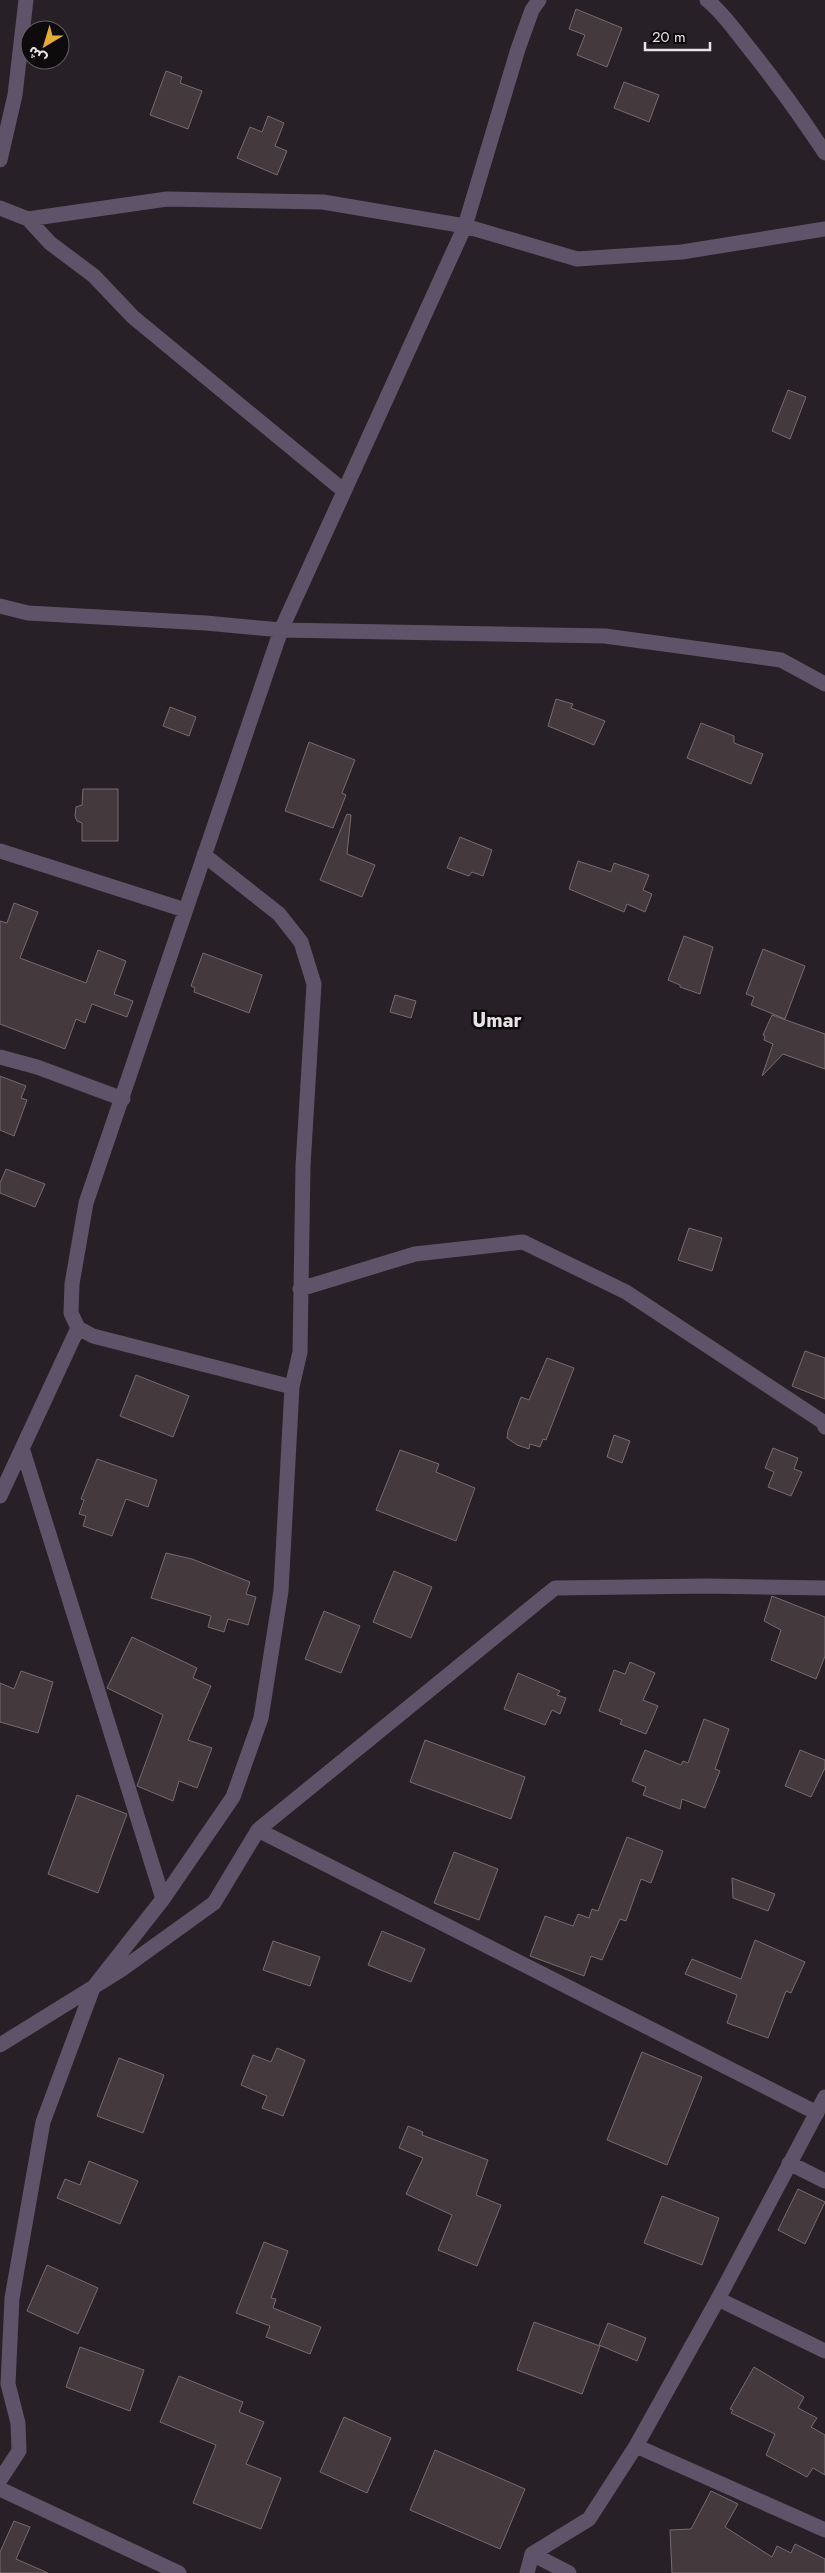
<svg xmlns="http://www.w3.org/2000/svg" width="825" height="2573" viewBox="0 0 825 2573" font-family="Jost,'Noto Sans Arabic',sans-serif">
  <rect width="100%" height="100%" fill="#272026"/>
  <path fill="#44393d" stroke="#776b6f" d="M576 9 622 28 607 67 577 55 585 35 569 29Z
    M166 71 182 77 180 83 202 91 188 129 150 115Z
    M624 82 659 95 649 122 614 108Z
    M268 116 284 123 275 146 287 151 277 175 237 158 250 127 262 132Z
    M788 390 806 397 790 439 772 431Z
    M556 699 573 704 571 708 605 721 594 745 548 726Z
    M170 707 196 717 189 736 163 726Z
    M701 723 734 736V743L763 754 751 784 687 758Z
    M309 742 355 760 342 793 346 795 333 828 285 811Z
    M83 789H118V841H82V823L77 821 75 816 76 807 82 805Z
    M347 814 351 815 347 854 375 865 362 897 320 880Z
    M460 837 492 850 483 876 472 872 469 876 447 868Z
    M578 861 611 872 614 863 649 875 643 890 652 894 645 912 627 904 624 912 569 889Z
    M14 903 38 912 20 958 86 983 98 950 126 961 114 994 133 1001 127 1017 92 1004 85 1023 76 1019 65 1049 0 1024V921L7 923Z
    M684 936 713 947 700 994 680 987V985L668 980Z
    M763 949 805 966 785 1019 751 1005 754 997 746 994Z
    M203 953 262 975 249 1013 194 992 195 988 191 986Z
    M395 995 416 1001 411 1018 390 1012Z
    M772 1015 825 1034V1069L783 1054 762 1076 773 1044 764 1040 765 1036 763 1035Z
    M0 1076 26 1086 21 1098 27 1100 14 1136 0 1130Z
    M6 1169 45 1184 35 1207 0 1193V1183Z
    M689 1228 722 1238 712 1271 678 1260Z
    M805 1351 825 1358V1399L792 1386Z
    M547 1358 574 1368 546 1440 543 1439 540 1447 530 1444 529 1449 517 1445 507 1438 508 1431 521 1397 529 1400Z
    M136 1375 189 1396 173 1437 120 1416Z
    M614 1435 630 1441 622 1463 607 1457Z
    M773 1448 798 1458 794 1469 802 1472 791 1496 768 1487 774 1472 765 1468Z
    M400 1450 439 1464 436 1472 475 1488 456 1541 376 1510Z
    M97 1459 157 1480 148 1507 126 1499 112 1536 83 1526 86 1516 79 1514 84 1500 81 1499Z
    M166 1553 192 1559 250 1582 246 1594 256 1597 248 1625 228 1619 224 1632 208 1627 211 1616 151 1598Z
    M394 1571 432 1587 411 1638 373 1622Z
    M772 1596 825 1617V1656L816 1679 771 1660 781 1630 764 1621Z
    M324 1611 360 1626 341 1673 305 1659Z
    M132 1637 197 1668 193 1678 211 1686 188 1740 212 1748 197 1788 179 1781 173 1801 137 1786 163 1715 107 1688Z
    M630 1662 655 1673 643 1700 658 1706 646 1734 620 1724 622 1720 599 1711 614 1670 625 1674Z
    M21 1671 53 1682 38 1733 0 1722V1683L14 1689Z
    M518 1673 560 1691 557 1695 566 1698 560 1714 552 1710 545 1725 504 1709Z
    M704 1719 729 1729 715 1769 720 1771 705 1808 682 1799 680 1809 643 1795 646 1787 632 1781 645 1750 681 1765 683 1761 688 1763Z
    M425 1740 525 1777 511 1819 410 1782Z
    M800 1750 825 1760V1768L811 1797 785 1786Z
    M77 1795 127 1814 98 1893 48 1874Z
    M627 1837 663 1851 651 1883 641 1879 626 1921 620 1919 602 1960 591 1956 584 1976 530 1956 545 1916 573 1926 578 1914 589 1918 592 1909 598 1911Z
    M454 1852 498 1869 479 1920 434 1903Z
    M732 1878 775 1894 768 1911 733 1898Z
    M382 1931 425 1949 411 1982 368 1965Z
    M755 1940 805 1962 791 1993 786 1991 768 2038 727 2023 737 1995 685 1974 692 1959 741 1979Z
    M273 1941 320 1957 310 1986 263 1970Z
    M277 2048 305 2060 283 2116 262 2108 267 2096 241 2085 253 2055 271 2062Z
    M642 2052 702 2077 667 2165 607 2140Z
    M119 2058 164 2075 143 2133 97 2116Z
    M408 2126 423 2132 422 2135 488 2160 476 2195 501 2205 477 2266 438 2250 452 2215 406 2194 423 2158 399 2148Z
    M89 2161 138 2181 120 2224 57 2198 65 2179 80 2185Z
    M798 2189 825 2202 805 2244 778 2230Z
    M662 2196 719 2218 702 2265 644 2243Z
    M264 2242 288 2251 271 2298 276 2299 273 2308 321 2327 310 2354 266 2337 270 2326 236 2313Z
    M47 2265 98 2288 78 2334 27 2311Z
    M534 2322 600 2346 582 2394 517 2370Z
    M608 2323 646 2338 637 2361 599 2345Z
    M80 2347 144 2370 130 2411 66 2387Z
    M754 2367 804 2397 798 2408 817 2418 811 2427 825 2435V2475L813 2468 807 2477 766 2455 775 2434 731 2413 733 2410 730 2409Z
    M179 2376 243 2402 239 2412 264 2422 246 2464 281 2478 261 2529 193 2503 216 2445 160 2422Z
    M344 2417 391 2438 367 2493 320 2472Z
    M435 2450 525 2489 500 2549 410 2510Z
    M711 2491 738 2504 725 2527 772 2557 777 2546 791 2553 795 2544 825 2559V2573H672L670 2530 691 2529Z
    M14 2521 30 2527 16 2559 48 2573H0V2552Z"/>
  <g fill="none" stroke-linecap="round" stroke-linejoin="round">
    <path stroke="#5e5369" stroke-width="15" d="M707 0C722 12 733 28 745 43 774 79 800 115 825 153
      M0 160 15 95 26 0
      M0 208 28 219 50 243 94 276 133 317 344 491
      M28 219 167 199 323 202 465 226 577 259 682 252 825 229
      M0 606 28 613 206 623 281 630 605 636 781 660 825 684
      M0 851 185 910
      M0 1057 37 1067 123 1099
      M300 1289 415 1254 523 1242 626 1292 823 1422 825 1427
      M292 1387 93 1336 78 1328 71 1313 72 1284 86 1203 281 630 465 226 518 49 532 10 539 0
      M23 1451 163 1899
      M0 1496 78 1328
      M258 1830 817 2113
      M0 2045 121 1970 214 1903 258 1830 555 1588 707 1586 825 1588
      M789 2163 825 2181
      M718 2299 825 2351
      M636 2446 825 2530
      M0 2480 19 2451 18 2423 8 2384 12 2298 43 2122 93 1988 163 1899 233 1797 261 1718 281 1591 292 1387 300 1352 303 1166 314 984 301 942 279 914 204 855
      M0 2489 179 2573
      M532 2554 569 2573
      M527 2573 532 2554 589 2519 636 2446 718 2299 825 2097"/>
  </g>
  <g text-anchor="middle" stroke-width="5" stroke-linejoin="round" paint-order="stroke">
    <g font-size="20" font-weight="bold" fill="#e8e3e7" stroke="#0e0b0d">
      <text x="497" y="1027">Umar</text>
    </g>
  </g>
  <g transform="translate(45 45) rotate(218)"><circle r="24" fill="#0e0b0d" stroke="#656164"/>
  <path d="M0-4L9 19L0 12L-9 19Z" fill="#e6ac36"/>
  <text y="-8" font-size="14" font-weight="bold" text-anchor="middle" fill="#e8e3e7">ش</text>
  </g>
  <path d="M645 42v8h65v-8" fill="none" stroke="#e8e3e7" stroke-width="2.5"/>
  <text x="652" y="42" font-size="15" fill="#e8e3e7" stroke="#0e0b0d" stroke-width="4" paint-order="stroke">20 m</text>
</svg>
